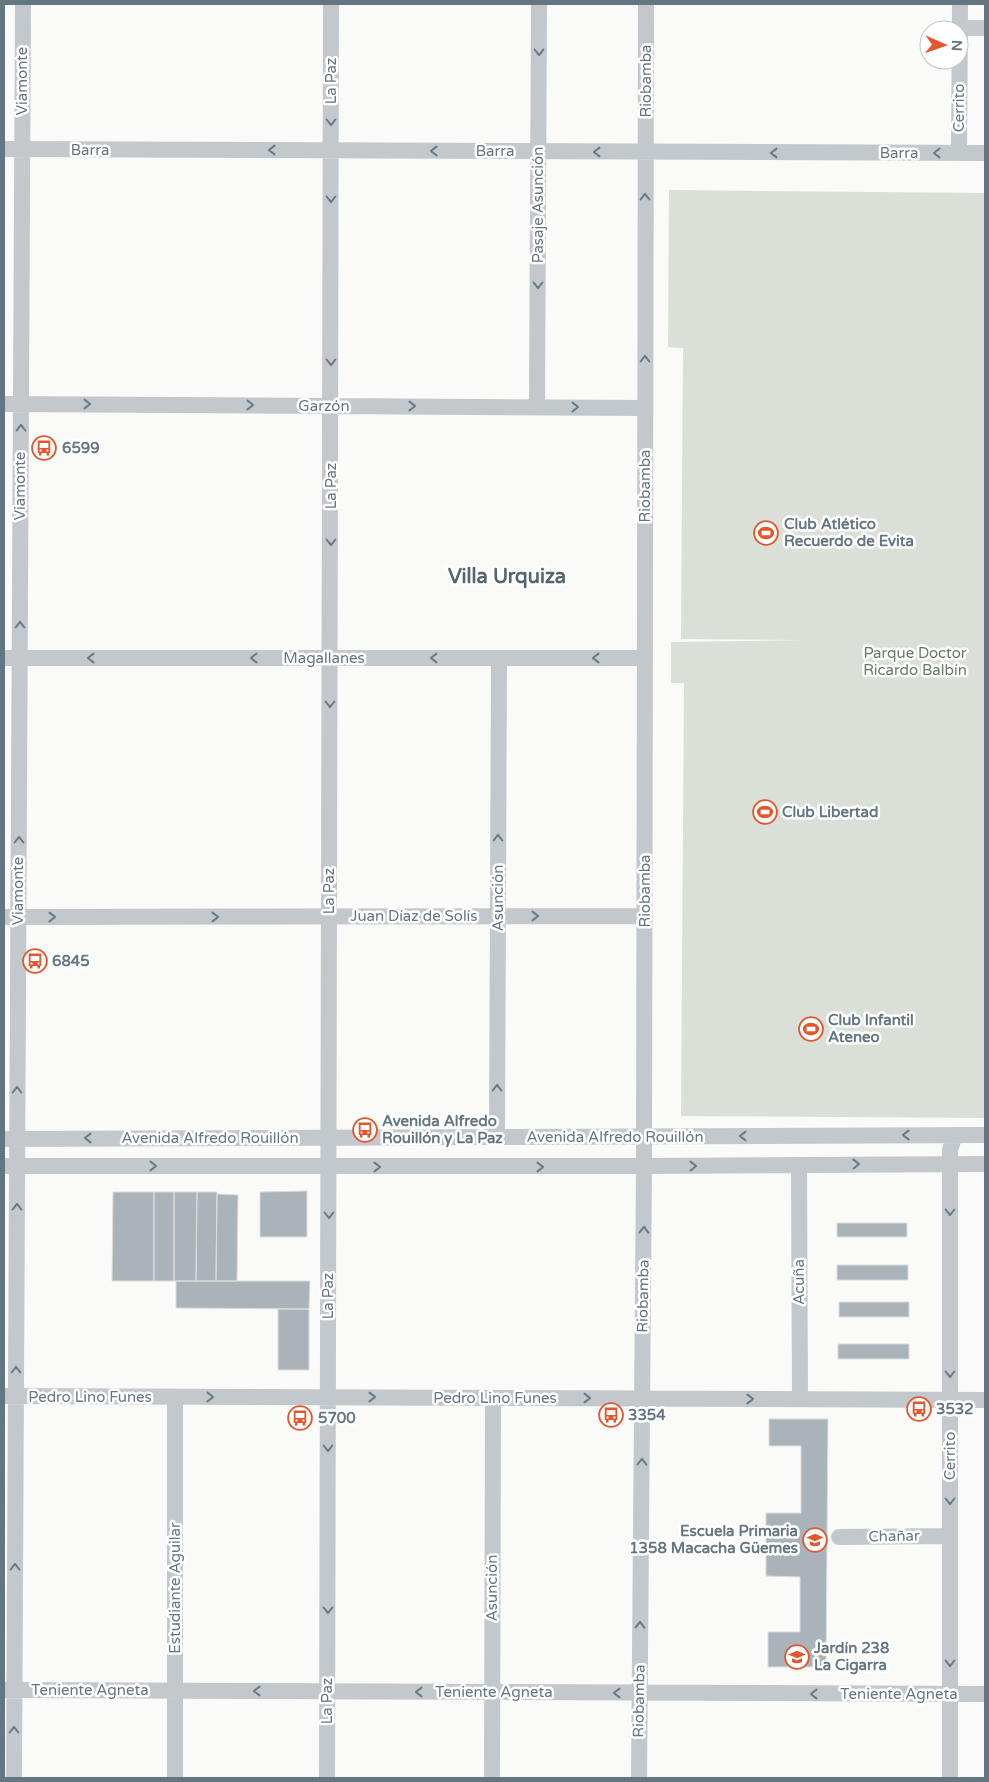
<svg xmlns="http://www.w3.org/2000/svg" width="989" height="1782" viewBox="0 0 989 1782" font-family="'Varela Round',sans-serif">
  <rect width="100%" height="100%" fill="#fafaf8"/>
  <path fill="#dadfd7" d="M669 190 985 193V1118L681 1116 684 683H671V642L808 640 681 639 683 348 668 347Z"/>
  <path fill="#aab3b9" stroke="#dcdcda" d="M307 1191V1237H260V1192Z
    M113 1192H154V1281H112Z
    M154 1192H174V1281H154Z
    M174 1192H197L196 1281H174Z
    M197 1192H217L216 1281H196Z
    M217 1194 238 1195 237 1281H216Z
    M837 1223H907V1237H837Z
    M837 1265H908V1280H837Z
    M176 1281H310L309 1309 176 1308Z
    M839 1302H909V1317H839Z
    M278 1309H309V1370H278Z
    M838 1344H909V1359H838Z
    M769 1419H828L826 1667H768V1632H800V1577L766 1576V1513H801V1446H769Z"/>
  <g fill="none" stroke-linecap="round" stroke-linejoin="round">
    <path stroke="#c3c8cc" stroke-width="16" d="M960 28H985
      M4 149 985 153
      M959 153 960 4
      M4 404 645 408
      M537 407 539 4
      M4 658H645
      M4 917 645 916
      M497 1137 499 658
      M4 1139 985 1135
      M799 1165 800 1399
      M4 1166H644L985 1164
      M4 1396 985 1400
      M175 1397V1778
      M839 1537 950 1536
      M5 1690 985 1694
      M14 1778 23 4
      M327 1778 331 4
      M492 1778 493 1398
      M639 1778 644 1166 646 4
      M950 1778V1150L955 1135"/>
  </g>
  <defs><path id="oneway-chevron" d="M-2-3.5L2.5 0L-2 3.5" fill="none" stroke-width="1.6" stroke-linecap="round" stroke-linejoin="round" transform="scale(1.25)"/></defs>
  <g stroke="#6a7a87">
    <use href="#oneway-chevron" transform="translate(539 52) rotate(90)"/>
    <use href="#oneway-chevron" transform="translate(331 122) rotate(90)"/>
    <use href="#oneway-chevron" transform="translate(272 150) rotate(-180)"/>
    <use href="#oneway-chevron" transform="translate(434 151) rotate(-180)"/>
    <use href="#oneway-chevron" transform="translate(597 152) rotate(-180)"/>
    <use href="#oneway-chevron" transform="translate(774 153) rotate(-180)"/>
    <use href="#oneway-chevron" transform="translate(937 153) rotate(-180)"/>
    <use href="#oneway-chevron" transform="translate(645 197) rotate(-90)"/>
    <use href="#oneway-chevron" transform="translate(331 199) rotate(90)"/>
    <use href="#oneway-chevron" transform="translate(538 285) rotate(90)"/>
    <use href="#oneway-chevron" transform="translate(645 359) rotate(-90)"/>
    <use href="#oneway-chevron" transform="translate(331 362) rotate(90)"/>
    <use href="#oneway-chevron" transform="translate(87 404)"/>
    <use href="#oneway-chevron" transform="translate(250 405)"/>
    <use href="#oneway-chevron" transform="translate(412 406)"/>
    <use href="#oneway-chevron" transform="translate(575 407)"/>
    <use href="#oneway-chevron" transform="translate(21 428) rotate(-90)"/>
    <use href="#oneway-chevron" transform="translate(331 542) rotate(90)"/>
    <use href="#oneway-chevron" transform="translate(20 625) rotate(-90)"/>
    <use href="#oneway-chevron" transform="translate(91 658) rotate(-180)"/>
    <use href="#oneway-chevron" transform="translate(254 658) rotate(-180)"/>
    <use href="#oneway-chevron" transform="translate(434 658) rotate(-180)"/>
    <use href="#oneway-chevron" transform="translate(596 658) rotate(-180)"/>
    <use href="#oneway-chevron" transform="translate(330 704) rotate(90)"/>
    <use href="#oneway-chevron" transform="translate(498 838) rotate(-90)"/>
    <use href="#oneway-chevron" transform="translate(19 840) rotate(-90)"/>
    <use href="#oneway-chevron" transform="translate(535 916)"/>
    <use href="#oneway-chevron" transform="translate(52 917)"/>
    <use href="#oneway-chevron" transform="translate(215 917)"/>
    <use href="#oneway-chevron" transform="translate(497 1088) rotate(-90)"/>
    <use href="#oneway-chevron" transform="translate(17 1090) rotate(-90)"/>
    <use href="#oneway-chevron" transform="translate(906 1135) rotate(180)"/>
    <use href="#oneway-chevron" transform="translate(743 1136) rotate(180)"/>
    <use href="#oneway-chevron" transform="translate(88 1138) rotate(180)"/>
    <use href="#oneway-chevron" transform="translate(856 1164) rotate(-1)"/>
    <use href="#oneway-chevron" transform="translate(153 1166)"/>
    <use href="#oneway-chevron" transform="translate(693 1166) rotate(-1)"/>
    <use href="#oneway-chevron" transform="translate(377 1167)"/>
    <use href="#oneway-chevron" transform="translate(540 1167)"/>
    <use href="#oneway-chevron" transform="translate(17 1207) rotate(-90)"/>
    <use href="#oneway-chevron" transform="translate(950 1212) rotate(90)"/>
    <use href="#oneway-chevron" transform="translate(329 1215) rotate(90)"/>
    <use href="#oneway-chevron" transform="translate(644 1230) rotate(-89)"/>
    <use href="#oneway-chevron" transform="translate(16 1370) rotate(-90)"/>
    <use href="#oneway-chevron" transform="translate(950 1374) rotate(90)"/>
    <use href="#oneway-chevron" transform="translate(210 1397)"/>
    <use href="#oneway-chevron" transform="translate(372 1397)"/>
    <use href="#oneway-chevron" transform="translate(587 1398)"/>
    <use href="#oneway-chevron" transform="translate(750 1399)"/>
    <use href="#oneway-chevron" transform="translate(328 1448) rotate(90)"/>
    <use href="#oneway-chevron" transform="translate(642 1462) rotate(-89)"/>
    <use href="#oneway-chevron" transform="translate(950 1501) rotate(90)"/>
    <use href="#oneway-chevron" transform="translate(15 1567) rotate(-90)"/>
    <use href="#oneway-chevron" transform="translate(328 1610) rotate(90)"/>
    <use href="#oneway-chevron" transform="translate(640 1625) rotate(-89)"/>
    <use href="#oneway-chevron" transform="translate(950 1663) rotate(90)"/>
    <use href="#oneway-chevron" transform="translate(257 1691) rotate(-180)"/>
    <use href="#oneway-chevron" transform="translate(419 1692) rotate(-180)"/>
    <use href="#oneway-chevron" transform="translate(617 1693) rotate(-180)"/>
    <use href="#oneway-chevron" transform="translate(814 1694) rotate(-180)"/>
    <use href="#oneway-chevron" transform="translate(14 1730) rotate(-90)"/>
  </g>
  <defs>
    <g id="bus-ring" transform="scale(1.25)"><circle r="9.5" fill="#fff" stroke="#e4572e" stroke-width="1.5"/><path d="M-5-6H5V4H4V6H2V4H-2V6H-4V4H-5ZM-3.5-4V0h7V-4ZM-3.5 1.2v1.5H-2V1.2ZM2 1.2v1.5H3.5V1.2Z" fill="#e4572e"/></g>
    <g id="stadium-ring" transform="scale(1.25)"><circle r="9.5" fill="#fff" stroke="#e4572e" stroke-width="1.5"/><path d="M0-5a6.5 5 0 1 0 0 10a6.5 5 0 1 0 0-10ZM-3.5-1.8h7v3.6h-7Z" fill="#e4572e"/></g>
    <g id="school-ring" transform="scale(1.25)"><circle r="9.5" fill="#fff" stroke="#e4572e" stroke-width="1.5"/><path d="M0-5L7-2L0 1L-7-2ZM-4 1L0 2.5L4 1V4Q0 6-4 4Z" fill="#e4572e"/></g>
  </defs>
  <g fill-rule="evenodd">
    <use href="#bus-ring" x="44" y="448"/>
    <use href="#stadium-ring" x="766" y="533"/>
    <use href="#stadium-ring" x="765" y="812"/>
    <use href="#bus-ring" x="35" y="961"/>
    <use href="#stadium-ring" x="811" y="1029"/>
    <use href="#bus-ring" x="365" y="1130"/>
    <use href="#bus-ring" x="919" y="1409"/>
    <use href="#bus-ring" x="611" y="1415"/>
    <use href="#bus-ring" x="300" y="1418"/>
    <use href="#school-ring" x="815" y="1540"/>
    <use href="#school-ring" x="797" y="1657"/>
  </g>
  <g text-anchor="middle" stroke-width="5" stroke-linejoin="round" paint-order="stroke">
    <g font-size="15" fill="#657683" stroke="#fff">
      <text transform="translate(22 81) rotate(-90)" y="5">Viamonte</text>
      <text transform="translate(331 81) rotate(-90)" y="5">La Paz</text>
      <text transform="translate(646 81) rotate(-90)" y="5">Riobamba</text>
      <text transform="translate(959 108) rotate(-90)" y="5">Cerrito</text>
      <text x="90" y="155">Barra</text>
      <text x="495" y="156">Barra</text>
      <text x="899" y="158">Barra</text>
      <text transform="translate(538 205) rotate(-90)" y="5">Pasaje Asunción</text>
      <text x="324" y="411">Garzón</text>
      <text transform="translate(20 486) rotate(-90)" y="5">Viamonte</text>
      <text transform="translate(331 486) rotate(-90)" y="5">La Paz</text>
      <text transform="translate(645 486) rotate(-90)" y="5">Riobamba</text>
      <text x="324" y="663">Magallanes</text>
      <text transform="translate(18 891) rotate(-90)" y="5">Viamonte</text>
      <text transform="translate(329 891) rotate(-90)" y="5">La Paz</text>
      <text transform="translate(645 891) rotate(-90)" y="5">Riobamba</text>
      <text transform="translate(498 898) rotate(-90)" y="5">Asunción</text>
      <text x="414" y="921">Juan Díaz de Solís</text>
      <text x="615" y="1142">Avenida Alfredo Rouillón</text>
      <text x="210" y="1143">Avenida Alfredo Rouillón</text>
      <text transform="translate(799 1282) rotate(-90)" y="5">Acuña</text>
      <text transform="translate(328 1296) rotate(-90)" y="5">La Paz</text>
      <text transform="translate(643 1296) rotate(-89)" y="5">Riobamba</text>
      <text x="90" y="1402">Pedro Lino Funes</text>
      <text x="495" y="1403">Pedro Lino Funes</text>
      <text transform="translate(950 1456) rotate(-90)" y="5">Cerrito</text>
      <text transform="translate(894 1536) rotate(-1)" y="5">Chañar</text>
      <text transform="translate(175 1588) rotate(-90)" y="5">Estudiante Aguilar</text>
      <text transform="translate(492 1588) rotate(-90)" y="5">Asunción</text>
      <text x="90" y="1695">Teniente Agneta</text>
      <text x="494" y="1697">Teniente Agneta</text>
      <text x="899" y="1699">Teniente Agneta</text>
      <text transform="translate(327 1701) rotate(-90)" y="5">La Paz</text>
      <text transform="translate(639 1701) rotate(-89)" y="5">Riobamba</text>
    </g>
    <g font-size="15" font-weight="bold" fill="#657683" stroke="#fff" text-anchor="start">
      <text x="62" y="453">6599</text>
      <text x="784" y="529">Club Atlético<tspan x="784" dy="17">Recuerdo de Evita</tspan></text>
      <text x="782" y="817">Club Libertad</text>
      <text x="52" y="966">6845</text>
      <text x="828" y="1025">Club Infantil<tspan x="828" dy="17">Ateneo</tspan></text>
      <text x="382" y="1126">Avenida Alfredo<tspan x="382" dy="17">Rouillón y La Paz</tspan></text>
      <text x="936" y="1414">3532</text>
      <text x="628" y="1420">3354</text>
      <text x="318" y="1423">5700</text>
      <text x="798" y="1536" text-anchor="end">Escuela Primaria<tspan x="798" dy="17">1358 Macacha Güemes</tspan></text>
      <text x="814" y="1653">Jardín 238<tspan x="814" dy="17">La Cigarra</tspan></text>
    </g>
    <g font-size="15" fill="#687a64" stroke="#fff">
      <text x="915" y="658">Parque Doctor<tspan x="915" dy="17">Ricardo Balbín</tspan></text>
    </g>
    <g font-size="20" font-weight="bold" fill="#57646e" stroke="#fff">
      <text x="507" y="583">Villa Urquiza</text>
    </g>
  </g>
  <rect width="989" height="1782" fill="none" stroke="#657683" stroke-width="10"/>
  <g transform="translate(944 45) rotate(92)"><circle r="24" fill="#ffffff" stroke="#c1c8cd"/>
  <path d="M0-4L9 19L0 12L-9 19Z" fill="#e4572e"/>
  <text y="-8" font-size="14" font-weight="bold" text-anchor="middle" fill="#657683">N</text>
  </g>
</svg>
